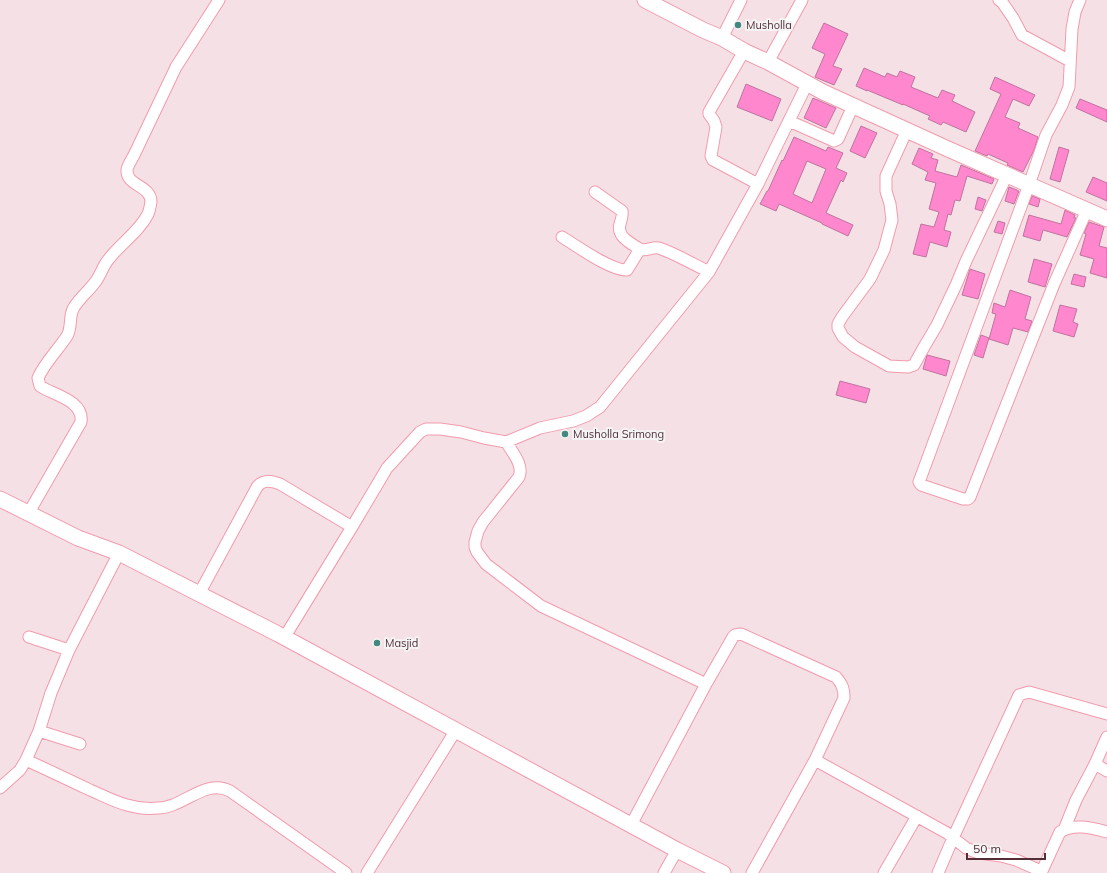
<svg xmlns="http://www.w3.org/2000/svg" width="1107" height="873" viewBox="0 0 1107 873" font-family="Mulish,sans-serif">
  <rect width="100%" height="100%" fill="#f5e1e5"/>
  <path fill="#fe87cd" stroke="#bf739f" fill-rule="evenodd" d="M824 23 848 34 833 66 842 69 834 85 815 77 825 54 812 48Z
    M864 68 885 77 887 73 897 77 900 71 915 77 911 87 938 98 942 90 955 95 952 101 975 112 966 132 943 122 941 125 928 119 930 116 903 104V105L867 90V91L856 86Z
    M995 77 1035 95 1029 106 1013 99 1005 117 1020 123 1018 128 1038 137 1034 150 1023 172 1007 165 1008 163 988 154 987 156 975 151 1001 94 990 89Z
    M746 84 781 99 772 121 737 107Z
    M813 98 836 108 826 128 804 118Z
    M1080 99 1107 110V122L1076 108Z
    M861 126 877 133 865 158 850 151Z
    M794 137 826 151 828 147 843 153 836 168 847 173 843 182 841 180 826 213 853 225 848 236 822 224V223L779 204 776 211 760 204 767 191H768L782 160 783 161ZM807 161 826 169 812 203 793 194Z
    M1059 147 1069 150 1060 182 1050 179Z
    M919 148 933 154 931 158 938 160 935 171 957 177 961 165 994 179 992 184 967 176 960 201 955 200 951 215 948 214 944 230 951 232 947 247 930 242 926 257 913 254 921 224 934 227 939 212 929 209 936 183 925 180 928 172 912 164Z
    M1093 177 1107 183V201L1086 192Z
    M1009 187 1017 190V191H1019L1014 204 1005 201Z
    M1032 196 1040 199 1038 207 1029 204Z
    M978 197 986 200 982 211 975 209Z
    M1065 210 1075 215 1074 218H1076L1067 237 1043 230 1040 241 1023 236 1029 215 1061 224Z
    M998 221 1005 223 1002 234 994 232Z
    M1089 222 1104 227 1099 246 1107 248V278L1090 273 1094 259 1080 255 1086 234 1084 233Z
    M1034 259 1052 264 1045 287 1028 282Z
    M970 269 985 274 978 299 962 295Z
    M1074 274 1086 277 1084 287 1071 284Z
    M1010 290 1031 297 1025 319 1032 321 1028 332 1013 328 1008 345 989 339 996 314 992 313 994 303 1005 307Z
    M1060 305 1077 309 1073 322 1078 324 1074 337 1053 331Z
    M981 335 989 338 983 358 974 355Z
    M927 355 950 361 946 376 923 369Z
    M840 381 870 389 866 403 836 395Z"/>
  <g fill="none" stroke-linecap="round" stroke-linejoin="round">
    <g stroke="#f39aae" stroke-width="13">
      <path id="street" d="M999 0 1002 2 1013 18 1022 35 1070 61
        M1080 0 1075 12 1072 29 1069 87 1062 105 1046 135 1029 185 919 482 921 485 963 499H968L970 497 1054 284 1087 210
        M722 38 741 0
        M744 51 709 112V114L714 121 716 127 711 156 713 160 758 184
        M768 62 802 0
        M789 121 834 141 838 139 853 106
        M907 130 886 176V191L890 204 892 220 884 250 870 279 842 317 838 324V328L843 337 855 347 889 366 908 367 914 365 924 347 937 325 956 285 966 261 1007 175
        M595 192 622 211C624 220 616 225 621 234 623 239 636 247 640 249 647 252 652 246 659 248 676 254 693 264 709 272
        M562 237C577 246 611 271 627 270L640 249
        M506 442C512 452 524 465 519 477L483 522 478 531 475 542V547L477 552 486 564 541 606 706 684 733 637 735 635 741 634 836 677C842 684 844 688 844 698L815 760 752 873
        M28 514 81 422C84 403 59 396 45 389L40 386 38 378C45 362 58 350 67 336 72 328 69 317 73 309 79 298 89 291 96 281 101 274 103 266 108 260 120 244 139 232 148 214 150 210 150 206 151 202 151 185 126 186 127 170 128 164 133 158 135 153L176 67 219 0
        M199 594 257 487C263 479 271 481 280 484L352 527
        M29 637 69 650
        M284 638 352 527 387 468 420 432 426 429H440L461 432 484 438 506 442 540 428 573 421 586 416 600 407 709 272 758 184 807 84
        M39 731 80 744
        M26 760C48 770 69 780 90 790 102 795 115 802 127 805 137 808 148 809 158 808 183 808 205 778 230 791L346 873
        M815 760 947 833 966 848 973 851 979 853 1001 856 1016 860 1041 871
        M1095 764 1107 771
        M0 788 20 770 26 760 39 731 51 693 69 650 119 553
        M631 825 706 684
        M1064 830 1076 800 1095 764 1107 737
        M367 873 456 730
        M664 873 677 850
        M884 873 917 816
        M938 873 953 838 1019 695 1029 692 1107 714
        M1041 873 1060 832C1074 823 1092 828 1107 832"/>
    </g>
    <g stroke="#f39aae" stroke-width="17">
      <path id="secondary" d="M645 0 703 30 722 38 744 51 768 62 823 92 948 149 1107 219
        M0 499 78 538 119 553 278 634 677 850 723 873"/>
    </g>
    <use href="#street" stroke="#fff" stroke-width="11"/>
    <use href="#secondary" stroke="#fff" stroke-width="15"/>
  </g>
  <g fill="#42887f" stroke="#f4f4f4" stroke-width="1.5">
    <circle cx="738" cy="25" r="4"/>
    <circle cx="565" cy="434" r="4"/>
    <circle cx="377" cy="643" r="4"/>
  </g>
  <g text-anchor="middle" stroke-width="4" stroke-linejoin="round" paint-order="stroke">
    <g font-size="11" fill="#532e37" stroke="#f4f4f4" text-anchor="start">
      <text x="746" y="29">Musholla</text>
      <text x="573" y="438">Musholla Srimong</text>
      <text x="385" y="647">Masjid</text>
    </g>
  </g>
  <path d="M967 853v6h78v-6" fill="none" stroke="#532e37" stroke-width="2"/>
  <text x="973" y="853" font-size="12" fill="#532e37" stroke="#f4f4f4" stroke-width="3" paint-order="stroke">50 m</text>
</svg>
